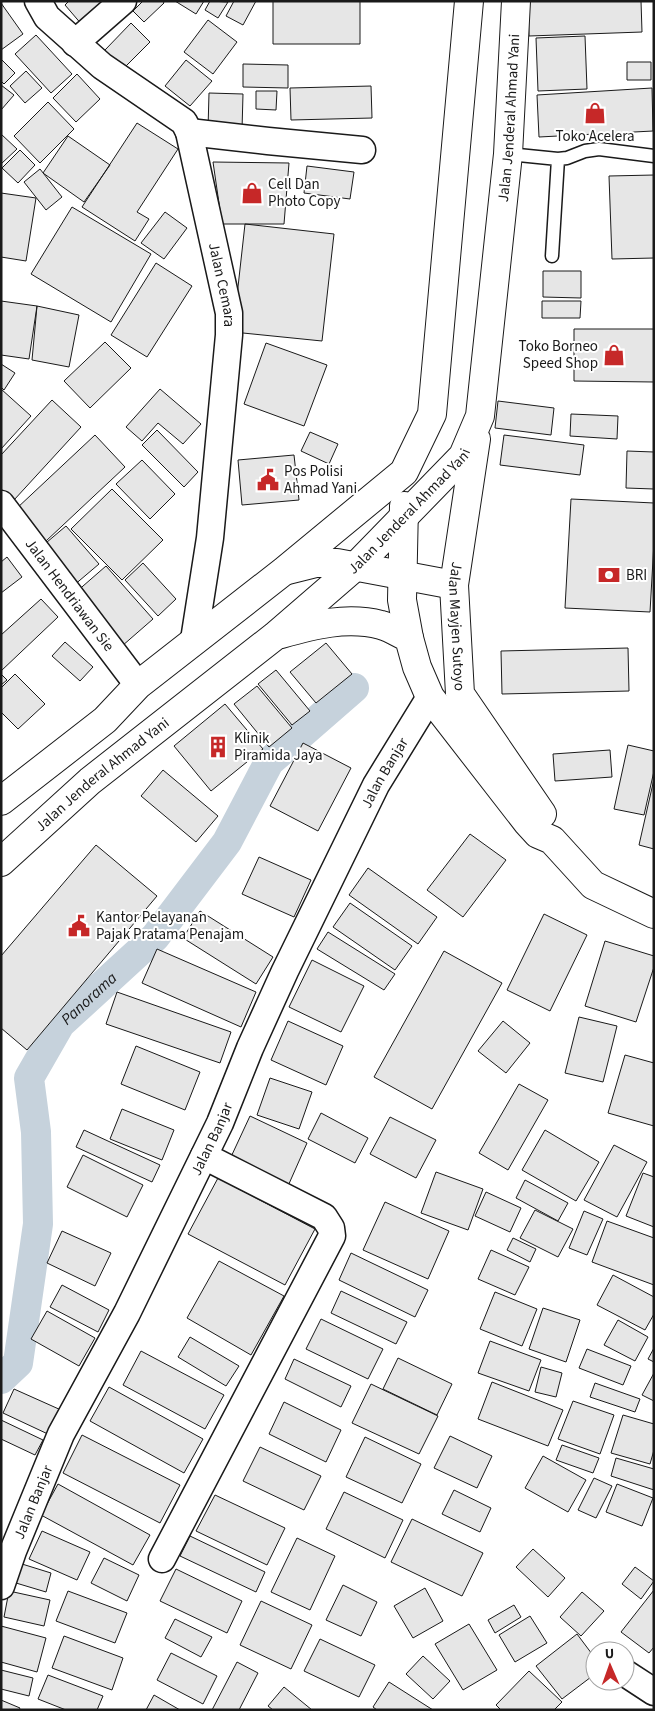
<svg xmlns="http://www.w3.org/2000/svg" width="655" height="1711" viewBox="0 0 655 1711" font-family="'Source Sans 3',sans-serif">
  <rect width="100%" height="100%" fill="#fff"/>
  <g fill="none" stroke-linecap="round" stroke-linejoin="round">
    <path stroke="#c6d2dc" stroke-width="30" id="s1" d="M1 1379 18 1363 38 1224 36 1132 29 1078 60 1024 155 937 227 842 269 762 354 688"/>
  </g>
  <path fill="#e6e6e6" stroke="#1a1a1a" d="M69 1H114L83 26 65 5Z
    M143 1H163L164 3 144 22 133 11Z
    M175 1H204L196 14Z
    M210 1 228 2 218 18 205 10Z
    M234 1H256L243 25 226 16Z
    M273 1H360V44H273Z
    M528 1H641L642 32 529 36Z
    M1 3 23 34 1 50Z
    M208 20 237 42 213 74 184 52Z
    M131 23 150 42 123 69 105 50Z
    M36 35 72 74 51 93 15 54Z
    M585 36 587 89 538 91 536 38Z
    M1 59 15 73 4 84 1 81Z
    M186 60 212 81 190 106 165 86Z
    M627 62H651V80H627Z
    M243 64 288 65V88L243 87Z
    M26 71 42 88 25 103 10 86Z
    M77 74 100 99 76 122 53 98Z
    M1 85 14 95 1 110Z
    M371 86 372 118 291 120 290 88Z
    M652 88 653 131 539 137 537 95Z
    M256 91H277L276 110 256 109Z
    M209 93 243 94 242 130 208 129Z
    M48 102 74 129 40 163 14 136Z
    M137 123 178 149 137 212 149 219 135 241 82 207Z
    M1 134 17 149 1 164Z
    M68 136 110 165 84 202 43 173Z
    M20 150 35 165 18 183 2 168Z
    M213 162 289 163 284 224H222Z
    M307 166 354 172 350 199 304 193Z
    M40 169 62 197 46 210 24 182Z
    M654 175V258L612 259 609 176Z
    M1 193 36 198 26 261 1 257Z
    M72 207 151 254 111 322 31 274Z
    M165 212 187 228 164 259 141 243Z
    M245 224 334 234 322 341 233 332Z
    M156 263 192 286 147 357 111 335Z
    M543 271H581V298L543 297Z
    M1 301 37 306 29 359 1 355Z
    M542 301H581L580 318H542Z
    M37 306 79 315 69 367 32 360Z
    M574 329H654V382L574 381Z
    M105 342 131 368 90 408 64 381Z
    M266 343 327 365 304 426 244 404Z
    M1 364 15 373 4 390 1 387Z
    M1 389 31 416 1 449Z
    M160 389 201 424 183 444 158 423 142 441 126 427Z
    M52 400 81 427 14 500 1 489V455Z
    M498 401 554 408 551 435 495 428Z
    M571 414 618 416 617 439 570 436Z
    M157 430 198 472 184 487 142 445Z
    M310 432 338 444 329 464 301 451Z
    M95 435 125 467 46 541 16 509Z
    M504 435 584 445 580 475 500 465Z
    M627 451 654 452V489L626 488Z
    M294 455 299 500 242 505 238 460Z
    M142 460 175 494 150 519 116 484Z
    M112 489 163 540 122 580 71 529Z
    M571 499 654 503V542L650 612 565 608Z
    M66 526 99 564 73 586 40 548Z
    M7 557 22 577 1 593V562Z
    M143 563 176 599 158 616 125 580Z
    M106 566 153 619 122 646 75 593Z
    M41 599 58 617 1 671V635Z
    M65 642 93 667 80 681 52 656Z
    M326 643 352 674 316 703 290 672Z
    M628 648 629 691 502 694 501 651Z
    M276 670 310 711 292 725 258 684Z
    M1 674 7 680 1 685Z
    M15 674 45 704 18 729 1 712V688Z
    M257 686 292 728 269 747 234 704Z
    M225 704 263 749 211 791 174 746Z
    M303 743 351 768 318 831 270 806Z
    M628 745 654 751V771L644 815 614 809Z
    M610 750 612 777 555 781 553 754Z
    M163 770 218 816 196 842 141 796Z
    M654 779V849L639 845Z
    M470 834 506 860 463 917 427 890Z
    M96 845 157 896 27 1050 1 1028V956Z
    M259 857 311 880 294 917 242 894Z
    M368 868 437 917 418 944 349 895Z
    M350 903 412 946 395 970 333 927Z
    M200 911 273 957 256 984 183 938Z
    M544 914 587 935 550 1011 507 990Z
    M328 932 395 974 384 990 317 949Z
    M605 941 654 956V967L636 1022 585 1006Z
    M157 949 256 992 241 1027 142 983Z
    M444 951 502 983 432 1109 374 1077Z
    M312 960 364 986 341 1032 289 1007Z
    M117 992 231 1032 220 1063 106 1024Z
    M579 1017 617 1026 603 1082 565 1073Z
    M288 1021 343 1046 326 1085 271 1060Z
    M503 1021 530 1043 506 1073 478 1051Z
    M136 1046 200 1072 185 1110 121 1084Z
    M625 1055 654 1063V1126L608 1113Z
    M270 1078 312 1092 299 1129 257 1115Z
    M519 1084 548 1100 508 1170 479 1153Z
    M122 1109 174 1130 162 1160 110 1139Z
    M321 1113 368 1138 355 1163 308 1139Z
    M250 1116 307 1143 288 1186 230 1159Z
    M390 1117 436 1140 416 1178 370 1154Z
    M84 1130 160 1165 152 1182 76 1147Z
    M545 1130 599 1162 576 1201 522 1170Z
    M614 1145 647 1162 617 1217 584 1200Z
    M83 1155 143 1185 127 1217 67 1187Z
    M436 1172 483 1189 468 1230 421 1213Z
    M643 1173 654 1177V1227L626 1216Z
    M218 1178 315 1229 285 1285 188 1234Z
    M525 1180 568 1203 558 1221 516 1198Z
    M486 1192 521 1208 510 1232 475 1216Z
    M385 1202 449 1231 428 1279 363 1250Z
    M535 1210 573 1229 558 1257 520 1238Z
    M584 1211 603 1219 587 1255 569 1248Z
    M607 1221 654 1238V1285L592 1262Z
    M62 1231 111 1253 95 1286 47 1263Z
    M513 1238 536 1249 530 1262 507 1250Z
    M491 1250 529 1267 515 1295 478 1279Z
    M351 1253 428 1290 415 1317 339 1280Z
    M219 1261 284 1296 251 1355 187 1318Z
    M613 1275 654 1297V1314L645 1330 597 1305Z
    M62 1285 109 1310 98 1332 50 1307Z
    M341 1291 407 1322 396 1344 331 1313Z
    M495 1292 537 1309 522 1346 480 1329Z
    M543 1308 580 1320 566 1362 529 1349Z
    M47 1311 95 1338 79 1366 31 1339Z
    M321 1319 383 1349 368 1379 306 1349Z
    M618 1320 648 1337 635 1361 604 1345Z
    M190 1337 239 1366 226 1386 178 1357Z
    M490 1341 541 1360 529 1391 478 1373Z
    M654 1348V1362L648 1359Z
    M587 1349 631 1366 623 1385 579 1368Z
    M141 1351 224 1395 205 1429 123 1385Z
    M398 1358 452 1384 437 1415 383 1389Z
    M294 1359 351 1386 341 1407 285 1379Z
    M541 1367 562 1373 556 1397 535 1392Z
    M654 1373V1401L642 1395Z
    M492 1382 563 1410 548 1446 478 1419Z
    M595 1383 640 1399 635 1412 590 1397Z
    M371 1384 438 1416 419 1454 352 1423Z
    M109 1387 203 1439 184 1473 90 1421Z
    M14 1389 61 1410 50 1435 3 1413Z
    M573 1401 614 1415 600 1454 558 1439Z
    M284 1402 341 1430 326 1462 269 1434Z
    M623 1415 654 1424V1450L650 1464 611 1453Z
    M1 1420 43 1440 35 1455 1 1439Z
    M82 1435 180 1485 160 1523 63 1473Z
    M450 1436 492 1456 477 1488 434 1468Z
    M365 1437 421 1464 402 1503 346 1477Z
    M562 1445 599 1458 593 1473 556 1460Z
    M260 1447 321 1476 304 1510 243 1481Z
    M543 1456 586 1480 568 1512 525 1488Z
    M616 1458 654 1469V1490L611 1476Z
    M594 1478 612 1486 596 1518 578 1510Z
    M58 1484 150 1535 133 1565 41 1515Z
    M617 1484 653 1498 642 1526 606 1512Z
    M454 1490 491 1508 480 1532 442 1514Z
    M344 1492 403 1520 385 1558 326 1529Z
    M215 1495 285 1528 267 1565 196 1531Z
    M412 1519 483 1553 462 1596 391 1562Z
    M42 1531 90 1552 77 1580 29 1559Z
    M190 1536 265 1572 256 1592 180 1556Z
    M297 1538 335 1556 310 1610 271 1592Z
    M533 1549 565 1578 548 1597 516 1567Z
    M104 1558 139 1575 127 1601 91 1583Z
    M22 1564 51 1573 46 1592 16 1583Z
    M635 1567 654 1581 641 1599 622 1584Z
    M176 1569 242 1601 227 1633 160 1601Z
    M343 1585 377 1602 361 1636 326 1620Z
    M425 1588 443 1621 413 1638 394 1606Z
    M654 1590V1647L649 1653 621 1632Z
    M9 1591 50 1600 44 1626 4 1617Z
    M68 1591 127 1613 115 1643 56 1621Z
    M582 1592 604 1611 581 1636 560 1617Z
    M261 1601 312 1625 291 1669 240 1645Z
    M514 1605 521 1617 495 1633 488 1620Z
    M530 1616 547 1643 515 1662 499 1635Z
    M175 1619 212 1637 201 1657 165 1638Z
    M469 1624 497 1670 463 1690 435 1644Z
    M1 1626 46 1638 37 1672 1 1662Z
    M577 1634 595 1658V1674L562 1699 536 1666Z
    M64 1636 123 1658 112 1690 52 1668Z
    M320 1639 375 1665 359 1697 304 1671Z
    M171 1653 217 1676 203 1704 157 1680Z
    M423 1656 450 1681 433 1699 406 1674Z
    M237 1662 258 1673 239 1710H212Z
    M1 1670 33 1678 29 1696 1 1689Z
    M529 1671 562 1702 554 1710H501L496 1705Z
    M48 1675 103 1696 97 1710H66L38 1699Z
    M389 1682 433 1710H377L373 1707Z
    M284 1687 312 1710H273L268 1706Z
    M154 1695 180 1710H146Z
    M1 1700 20 1708 19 1710H1Z"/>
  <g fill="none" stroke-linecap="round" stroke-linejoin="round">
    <g stroke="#1a1a1a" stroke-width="15">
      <path id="service" d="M508 154 558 159 567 158 585 151 599 149 654 156
        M552 256 558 159"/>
    </g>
    <g stroke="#1a1a1a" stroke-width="29">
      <g id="minor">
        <path id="s2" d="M38 1 47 17 102 66 184 122 189 132 229 313V335L210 538 194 640"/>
        <path d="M75 43 123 1"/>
        <path d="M189 132 268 141 362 150"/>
        <path id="s3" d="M1 504 138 685"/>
        <path d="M162 1559 332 1236 331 1228 324 1217 204 1156"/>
        <path id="s4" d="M1 1586 13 1551 61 1434 127 1313 220 1123 250 1048 285 971 376 785 430 697"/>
        <path d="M625 1673 654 1692"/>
      </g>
    </g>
    <g stroke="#1a1a1a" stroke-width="30">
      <g id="secondary">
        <path id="s5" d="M476 439 454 585 460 694 542 814"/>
        <path d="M404 506 402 600 409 638"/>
        <path d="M288 570 316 563H337L454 585"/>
        <path d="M281 634C313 625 347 616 381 625 390 627 400 634 409 638L417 667 430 697 527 822 538 834 552 840 593 885 654 914"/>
        <path d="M1 801 105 720 138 685 284 571 404 472 432 414 469 1"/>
        <path id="s6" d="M1 862 90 781 275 636 356 566 463 456 480 416 508 154 516 1"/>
      </g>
    </g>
    <use href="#service" stroke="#fff" stroke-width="12"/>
    <use href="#minor" stroke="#fff" stroke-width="26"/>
    <use href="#secondary" stroke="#fff" stroke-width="28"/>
  </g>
  <defs>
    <g id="shop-bare" transform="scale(1.725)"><path d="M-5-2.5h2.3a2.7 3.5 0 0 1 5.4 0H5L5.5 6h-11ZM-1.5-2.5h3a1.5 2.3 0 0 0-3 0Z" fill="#c62828" stroke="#fff" stroke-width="2.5" paint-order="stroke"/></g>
    <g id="civic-bare" transform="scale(1.725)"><path d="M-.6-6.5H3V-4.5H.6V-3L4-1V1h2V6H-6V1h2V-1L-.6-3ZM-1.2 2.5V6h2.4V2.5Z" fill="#c62828" stroke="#fff" stroke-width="2.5" paint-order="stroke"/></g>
    <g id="bank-bare" transform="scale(1.725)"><path d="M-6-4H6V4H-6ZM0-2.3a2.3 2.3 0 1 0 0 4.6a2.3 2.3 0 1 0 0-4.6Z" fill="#c62828" stroke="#fff" stroke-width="2.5" paint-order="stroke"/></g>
    <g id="building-bare" transform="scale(1.725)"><path d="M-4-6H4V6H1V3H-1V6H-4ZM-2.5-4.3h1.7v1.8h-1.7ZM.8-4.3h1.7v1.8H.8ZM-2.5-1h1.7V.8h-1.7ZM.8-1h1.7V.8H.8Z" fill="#c62828" stroke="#fff" stroke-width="2.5" paint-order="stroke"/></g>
  </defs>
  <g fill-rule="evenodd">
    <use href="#shop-bare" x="595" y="113"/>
    <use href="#shop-bare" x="252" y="193"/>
    <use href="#shop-bare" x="614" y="355"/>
    <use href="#civic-bare" x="268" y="480"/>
    <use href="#bank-bare" x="609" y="575"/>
    <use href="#building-bare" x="218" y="747"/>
    <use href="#civic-bare" x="79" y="926"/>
  </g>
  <g text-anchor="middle" stroke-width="4" stroke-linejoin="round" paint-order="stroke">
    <g font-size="15" fill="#1a1a1a" stroke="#fff">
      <text dy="5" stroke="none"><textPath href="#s6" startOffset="959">Jalan Jenderal Ahmad Yani</textPath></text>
      <text dy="5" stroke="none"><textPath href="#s2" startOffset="359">Jalan Cemara</textPath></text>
      <text dy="5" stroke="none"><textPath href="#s6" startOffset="539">Jalan Jenderal Ahmad Yani</textPath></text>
      <text dy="5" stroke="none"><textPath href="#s3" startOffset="114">Jalan Hendriawan Sie</textPath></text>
      <text dy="5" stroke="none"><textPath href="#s5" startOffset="189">Jalan Mayjen Sutoyo</textPath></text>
      <text dy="5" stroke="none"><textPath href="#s4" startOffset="900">Jalan Banjar</textPath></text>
      <text dy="5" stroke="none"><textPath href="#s6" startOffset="134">Jalan Jenderal Ahmad Yani</textPath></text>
      <text dy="5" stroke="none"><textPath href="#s4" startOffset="495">Jalan Banjar</textPath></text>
      <text dy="5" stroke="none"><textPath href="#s4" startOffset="90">Jalan Banjar</textPath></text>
    </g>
    <g font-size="15" fill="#1a1a1a" stroke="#fff" text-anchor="start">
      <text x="595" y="141" text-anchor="middle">Toko Acelera</text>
      <text x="268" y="189">Cell Dan<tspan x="268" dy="17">Photo Copy</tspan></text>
      <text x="598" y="351" text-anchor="end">Toko Borneo<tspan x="598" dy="17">Speed Shop</tspan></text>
      <text x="284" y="476">Pos Polisi<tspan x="284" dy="17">Ahmad Yani</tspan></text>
      <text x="626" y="580">BRI</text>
      <text x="234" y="743">Klinik<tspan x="234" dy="17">Piramida Jaya</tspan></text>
      <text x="96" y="922">Kantor Pelayanan<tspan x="96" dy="17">Pajak Pratama Penajam</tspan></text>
    </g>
    <g font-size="16" font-style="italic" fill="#1a1a1a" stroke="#fff">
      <text dy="6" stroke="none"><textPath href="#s1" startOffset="411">Panorama</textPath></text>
    </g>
  </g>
  <rect width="655" height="1711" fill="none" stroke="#1a1a1a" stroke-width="5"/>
  <g transform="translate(610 1666) rotate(358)"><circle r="24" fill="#ffffff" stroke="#a3a3a3"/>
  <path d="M0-4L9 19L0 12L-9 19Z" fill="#c62828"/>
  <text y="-8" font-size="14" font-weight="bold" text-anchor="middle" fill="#1a1a1a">U</text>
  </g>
</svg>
